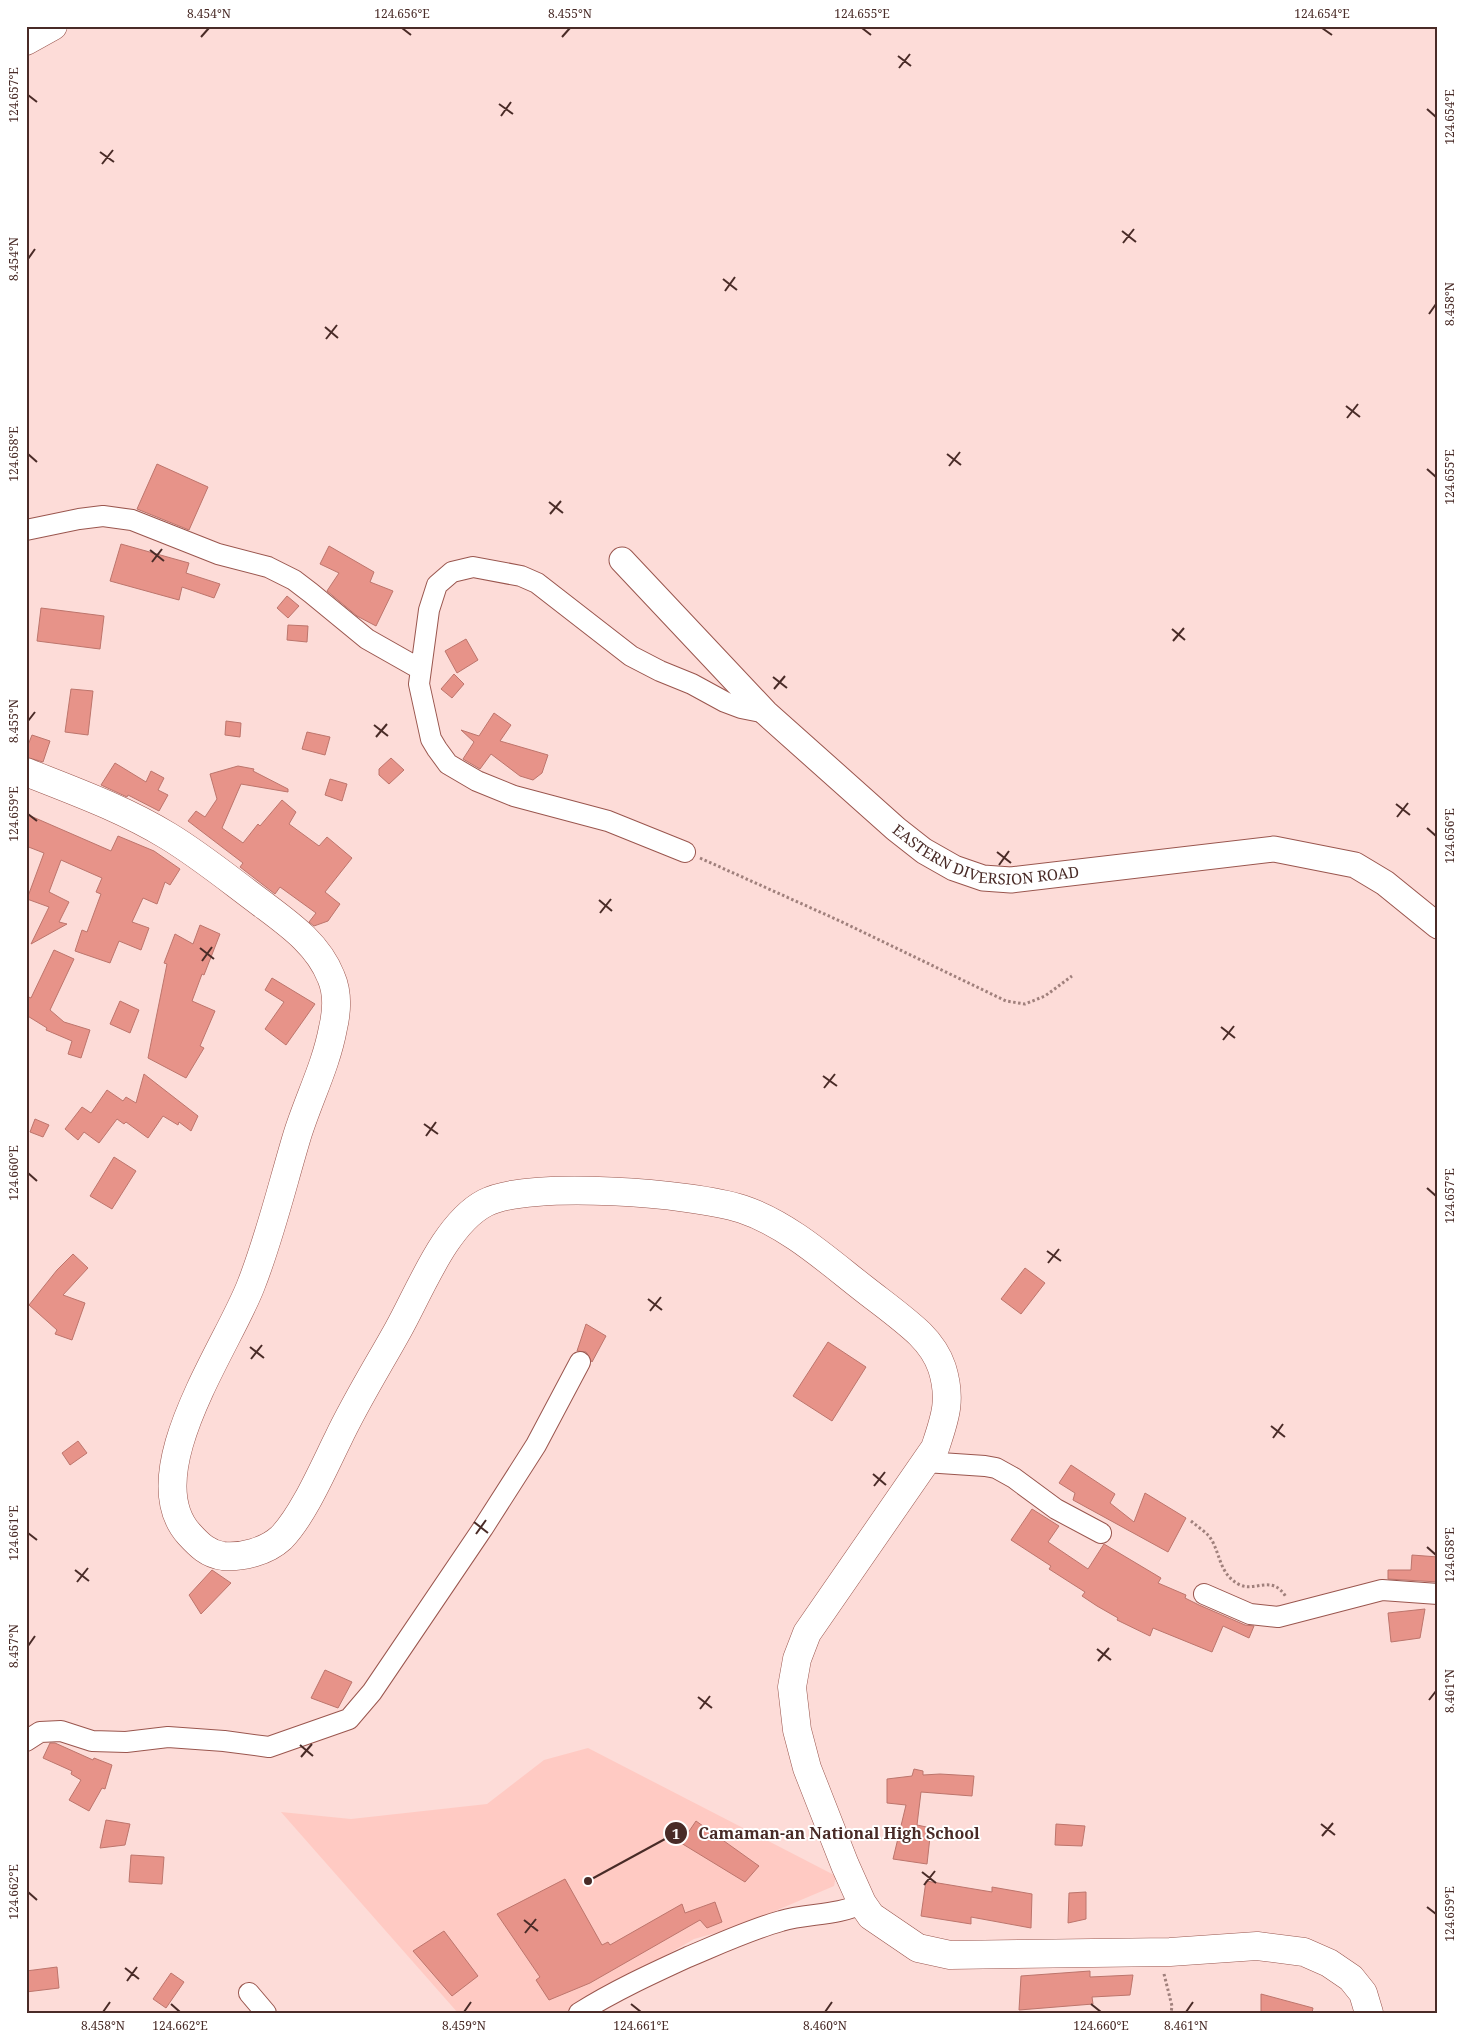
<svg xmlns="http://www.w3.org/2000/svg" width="1464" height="2039" viewBox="0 0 1464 2039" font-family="'Noto Serif',serif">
  <rect width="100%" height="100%" fill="#fddcd8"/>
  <path fill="#ffcac3" d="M588 1748 836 1876 834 1886 737 1927 694 1939 567 2013H458L281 1812 351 1819 487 1804 544 1760Z"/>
  <path fill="#e79389" stroke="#bd756c" d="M157 464 208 487 189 530 137 509Z
    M121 544 189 563 186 573 220 584 214 598 182 587 179 600 110 581Z
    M329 546 374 572 370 582 393 591 376 626 357 616 327 591 339 573 320 564Z
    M287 596 299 606 288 618 277 608Z
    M41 608 104 616 100 649 37 641Z
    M288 625 308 626 307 642 287 640Z
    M466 639 478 660 457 673 445 651Z
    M454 674 464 684 452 698 441 689Z
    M71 689 93 691 88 735 65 732Z
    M494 713 511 725 500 741 548 755 542 773 533 780 520 776 491 754 480 769 463 759 474 742 461 730 479 736Z
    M226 721 241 723 240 737 225 735Z
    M307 732 330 737 325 755 302 749Z
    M32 735 50 741 43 762 26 757V750Z
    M391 758 404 770 389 784 379 775V769Z
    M115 763 146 782 151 771 164 778 158 790 168 795 159 811 128 795 127 797 101 785Z
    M238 766 254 769 253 771 288 789V792L241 784 222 828 243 843 258 824 260 826 282 800 296 812 289 824 319 846 327 837 352 858 325 892 340 904 328 921 314 926 309 922 316 913 280 887 275 894 240 867 243 863 188 821 196 811 205 817 217 799 210 774Z
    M330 779 347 784 342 801 325 795Z
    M26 814 111 851 118 836 154 851 180 869 170 885 165 882 157 904 143 898 132 922 149 928 141 950 119 941 110 963 75 951 82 930 87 932 101 894 96 892 102 878 61 860 49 892 69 902 59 922 67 924 31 944 49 907 27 899 44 853 26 846Z
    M200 925 220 934 204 975 202 974 192 1001 215 1011 200 1046 204 1048 186 1078 148 1058 167 964 164 963 175 934 193 944Z
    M54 950 74 959 50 1010 64 1022 90 1030 81 1058 68 1054 72 1041 46 1030 47 1028 26 1015V996L31 998Z
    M272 978 315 1004 286 1045 265 1029 284 1002 265 990Z
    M120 1001 139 1010 130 1033 110 1024Z
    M144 1074 198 1116 191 1131 179 1122 178 1125 163 1116 148 1138 126 1122 124 1124 117 1119 99 1143 84 1132 78 1140 65 1129 82 1107 91 1113 107 1090 123 1101 126 1097 136 1103Z
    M35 1119 49 1125 43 1137 30 1132Z
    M114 1157 136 1171 112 1209 90 1196Z
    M73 1254 88 1268 63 1295 85 1303 72 1340 55 1334 57 1330 29 1305 57 1270Z
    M1025 1268 1045 1283 1021 1314 1001 1299Z
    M586 1324 606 1336 592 1362 586 1352 577 1351Z
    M828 1342 866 1367 832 1421 793 1396Z
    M78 1441 87 1453 70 1465 62 1453Z
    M1071 1465 1115 1494 1110 1503 1134 1522 1145 1493 1186 1518 1168 1552 1073 1500 1075 1493 1059 1483Z
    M1032 1509 1059 1526 1048 1542 1088 1569 1104 1544 1161 1578 1158 1583 1186 1595 1185 1598 1199 1605 1245 1625 1254 1626 1249 1638 1223 1626 1212 1652 1153 1628 1150 1636 1117 1620 1118 1618 1097 1606 1082 1596 1085 1592 1049 1569 1051 1566 1011 1540Z
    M1412 1555 1438 1557V1582L1388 1579V1570H1411Z
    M212 1570 231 1583 201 1614 189 1595Z
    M1425 1609 1420 1638 1391 1642 1388 1613Z
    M325 1670 352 1682 338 1708 311 1698Z
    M50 1743H55L93 1760 94 1758 112 1765 105 1789 102 1788 89 1811 69 1800 81 1780 71 1774 72 1771 43 1758Z
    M914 1769 923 1771V1775L940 1774 974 1776 972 1796 921 1792 917 1825 931 1828 927 1864 893 1859 906 1805 887 1803V1779L912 1776Z
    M106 1820 130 1824 125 1845 100 1848Z
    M696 1821 759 1866 745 1882 681 1843Z
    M1056 1824 1085 1826 1082 1846 1055 1845Z
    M131 1855 164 1857 162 1884 129 1882Z
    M565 1879 602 1945 608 1942 610 1945 682 1904 685 1913 715 1902 722 1922 707 1928 700 1920 590 1983 549 2000 536 1980 540 1977 497 1914Z
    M926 1881 992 1892V1887L1032 1894 1031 1928 971 1917V1924L921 1916Z
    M1086 1892V1919L1068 1923 1069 1893Z
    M444 1931 478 1976 452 1996 413 1951Z
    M57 1967 59 1988 26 1992V1971Z
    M1090 1971V1977L1133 1975 1130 1995 1092 1997 1093 2004 1019 2010 1021 1976Z
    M171 1973 184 1982 166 2008 153 1999Z
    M1261 1994 1313 2008 1312 2013H1261Z"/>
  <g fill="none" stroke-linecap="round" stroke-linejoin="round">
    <g stroke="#9a564e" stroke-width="22">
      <path id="minor" d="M26 530 79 519 103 516 132 520 218 554 268 567 294 580 311 593 367 639 420 669
        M685 852 608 821 514 796 477 781 448 764 437 749 431 739 419 684 429 610 437 585 452 572 473 567 521 576 537 583 631 656 660 671 692 684 725 702 741 708 766 713
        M925 1462 985 1466 996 1468 1014 1478 1056 1509 1101 1533
        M1204 1594 1250 1614 1278 1617 1382 1590 1438 1594
        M26 1741 40 1732 61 1731 92 1741 126 1742 168 1737 224 1741 269 1747 349 1719 372 1692 483 1528 536 1445 580 1362
        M249 1993 266 2013
        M579 2013C614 1991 651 1974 688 1957 719 1944 749 1930 781 1921 807 1913 839 1916 862 1903"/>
    </g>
    <g stroke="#9a564e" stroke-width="27">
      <g id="tertiary">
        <path id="s1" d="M622 560 766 713 896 829 924 851 954 868 983 878 1011 880 1274 849 1355 865 1385 883 1438 926"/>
      </g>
    </g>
    <g stroke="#9a564e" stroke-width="29">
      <path id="secondary" d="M26 41 53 26
        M26 772C74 791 124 809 168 836 201 856 230 880 261 903 289 924 318 944 331 977 338 993 337 1011 333 1028 326 1066 308 1100 297 1136 282 1186 270 1237 251 1285 228 1346 135 1474 189 1534 199 1545 208 1554 223 1556 242 1558 267 1551 281 1538 303 1516 324 1467 338 1439 356 1401 378 1366 398 1330 420 1291 445 1224 485 1203 529 1180 693 1193 742 1209 787 1224 826 1259 863 1288 882 1303 902 1317 920 1334 929 1343 938 1356 942 1368 952 1400 945 1418 935 1448L807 1633 797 1659 792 1687 797 1730 807 1768 845 1865 862 1903 871 1916 918 1948 950 1955 1170 1952 1257 1946 1304 1952 1329 1963 1351 1978 1363 1993 1369 2013"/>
    </g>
    <path stroke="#a0807c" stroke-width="3" stroke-dasharray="2.5 2.5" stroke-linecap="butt" d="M700 858 840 921 1006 1001 1025 1004 1045 996 1072 976
      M1191 1521C1197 1526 1204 1531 1209 1536 1221 1552 1218 1574 1240 1585 1256 1592 1272 1574 1286 1597
      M1164 1974 1172 2006 1171 2013"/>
    <use href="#minor" stroke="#fff" stroke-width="20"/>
    <use href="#tertiary" stroke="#fff" stroke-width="25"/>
    <use href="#secondary" stroke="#fff" stroke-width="28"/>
  </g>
  <path fill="none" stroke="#492b27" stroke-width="2" d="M402 28 411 35M862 28 871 35M1322 28 1332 35M201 37 209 28M562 37 570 28M898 56 911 66M899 68 910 54M28 95 37 102M499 104 513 114M1427 109 1436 117M501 116 511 102M100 152 114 162M102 164 113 150M1122 231 1136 242M1123 243 1134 229M28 259 35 249M723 279 737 290M725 291 735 277M1429 314 1436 304M325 327 338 338M326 339 337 325M1346 406 1360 417M1347 418 1358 404M28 454 37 462M947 454 961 465M949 466 960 452M1427 469 1436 477M549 502 563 513M550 514 561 501M150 550 164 561M152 562 162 549M1172 629 1185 640M1173 641 1184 628M773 677 787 688M774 689 785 676M28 721 35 712M374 725 388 736M376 737 387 724M1396 804 1410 815M28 814 37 821M1397 817 1408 803M1427 828 1436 836M997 852 1011 863M999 865 1009 851M599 900 612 911M600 913 611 899M200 948 214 959M202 961 212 947M1221 1027 1235 1038M1223 1040 1234 1026M823 1076 837 1086M824 1088 835 1074M424 1124 438 1134M426 1136 436 1122M28 1173 37 1181M1427 1188 1436 1196M1047 1251 1061 1261M1048 1263 1059 1249M648 1299 662 1310M650 1311 661 1297M250 1347 264 1358M251 1359 262 1345M1271 1426 1285 1437M1273 1438 1283 1424M873 1474 886 1485M874 1486 885 1472M474 1522 488 1533M28 1533 37 1540M476 1534 486 1520M1427 1547 1436 1555M75 1570 89 1581M77 1582 88 1568M28 1646 35 1636M1097 1649 1111 1660M1098 1661 1109 1648M698 1697 712 1708M1429 1700 1436 1691M700 1709 710 1696M300 1745 313 1756M301 1757 312 1744M1321 1824 1335 1835M1322 1836 1333 1823M922 1872 936 1883M924 1885 935 1871M28 1892 37 1900M1427 1907 1436 1914M524 1920 538 1931M525 1933 536 1919M125 1968 139 1979M127 1981 137 1967M171 2004 180 2012M631 2004 641 2012M1091 2004 1101 2012M103 2012 110 2002M464 2012 471 2002M825 2012 832 2002M1186 2012 1193 2002"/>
  <g text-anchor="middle" stroke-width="4" stroke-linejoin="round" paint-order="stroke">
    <g font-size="15" fill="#492b27" stroke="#fff">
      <text dy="5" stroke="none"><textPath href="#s1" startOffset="482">EASTERN DIVERSION ROAD</textPath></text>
    </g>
  </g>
  <path fill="none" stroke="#492b27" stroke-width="2" d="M588 1881L676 1833"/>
  <g fill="#492b27" stroke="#fff" stroke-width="2">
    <circle cx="588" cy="1881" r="5"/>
    <circle cx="676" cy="1833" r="12"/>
  </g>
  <g font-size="15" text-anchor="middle" font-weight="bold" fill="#fff">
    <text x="676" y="1839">1</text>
  </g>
  <g font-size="16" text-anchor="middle" font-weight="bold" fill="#492b27" stroke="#fff" stroke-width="4" stroke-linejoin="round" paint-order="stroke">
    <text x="839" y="1839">Camaman-an National High School</text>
  </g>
  <rect width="1464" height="2039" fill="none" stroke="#ffffff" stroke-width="55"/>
  <rect x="28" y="28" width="1408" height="1984" fill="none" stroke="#492b27" stroke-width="2"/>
  <g font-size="12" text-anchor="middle" fill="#492b27">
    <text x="209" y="18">8.454°N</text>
    <text x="402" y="18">124.656°E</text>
    <text x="570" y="18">8.455°N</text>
    <text x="862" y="18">124.655°E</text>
    <text x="1322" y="18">124.654°E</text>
    <text transform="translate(14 95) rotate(-90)" y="4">124.657°E</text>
    <text transform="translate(1450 117) rotate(-90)" y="4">124.654°E</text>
    <text transform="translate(14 259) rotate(-90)" y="4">8.454°N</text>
    <text transform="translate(1450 304) rotate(-90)" y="4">8.458°N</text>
    <text transform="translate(14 454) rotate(-90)" y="4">124.658°E</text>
    <text transform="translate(1450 477) rotate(-90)" y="4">124.655°E</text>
    <text transform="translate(14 721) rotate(-90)" y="4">8.455°N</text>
    <text transform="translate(14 814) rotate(-90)" y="4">124.659°E</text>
    <text transform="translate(1450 836) rotate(-90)" y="4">124.656°E</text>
    <text transform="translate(14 1173) rotate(-90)" y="4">124.660°E</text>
    <text transform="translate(1450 1196) rotate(-90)" y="4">124.657°E</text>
    <text transform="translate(14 1533) rotate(-90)" y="4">124.661°E</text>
    <text transform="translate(1450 1555) rotate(-90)" y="4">124.658°E</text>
    <text transform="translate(14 1646) rotate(-90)" y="4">8.457°N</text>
    <text transform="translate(1450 1691) rotate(-90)" y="4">8.461°N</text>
    <text transform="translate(14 1892) rotate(-90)" y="4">124.662°E</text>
    <text transform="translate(1450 1914) rotate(-90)" y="4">124.659°E</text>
    <text x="103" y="2030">8.458°N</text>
    <text x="180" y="2030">124.662°E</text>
    <text x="464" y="2030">8.459°N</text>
    <text x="641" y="2030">124.661°E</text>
    <text x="825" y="2030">8.460°N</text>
    <text x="1101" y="2030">124.660°E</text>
    <text x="1186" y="2030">8.461°N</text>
  </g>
</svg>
